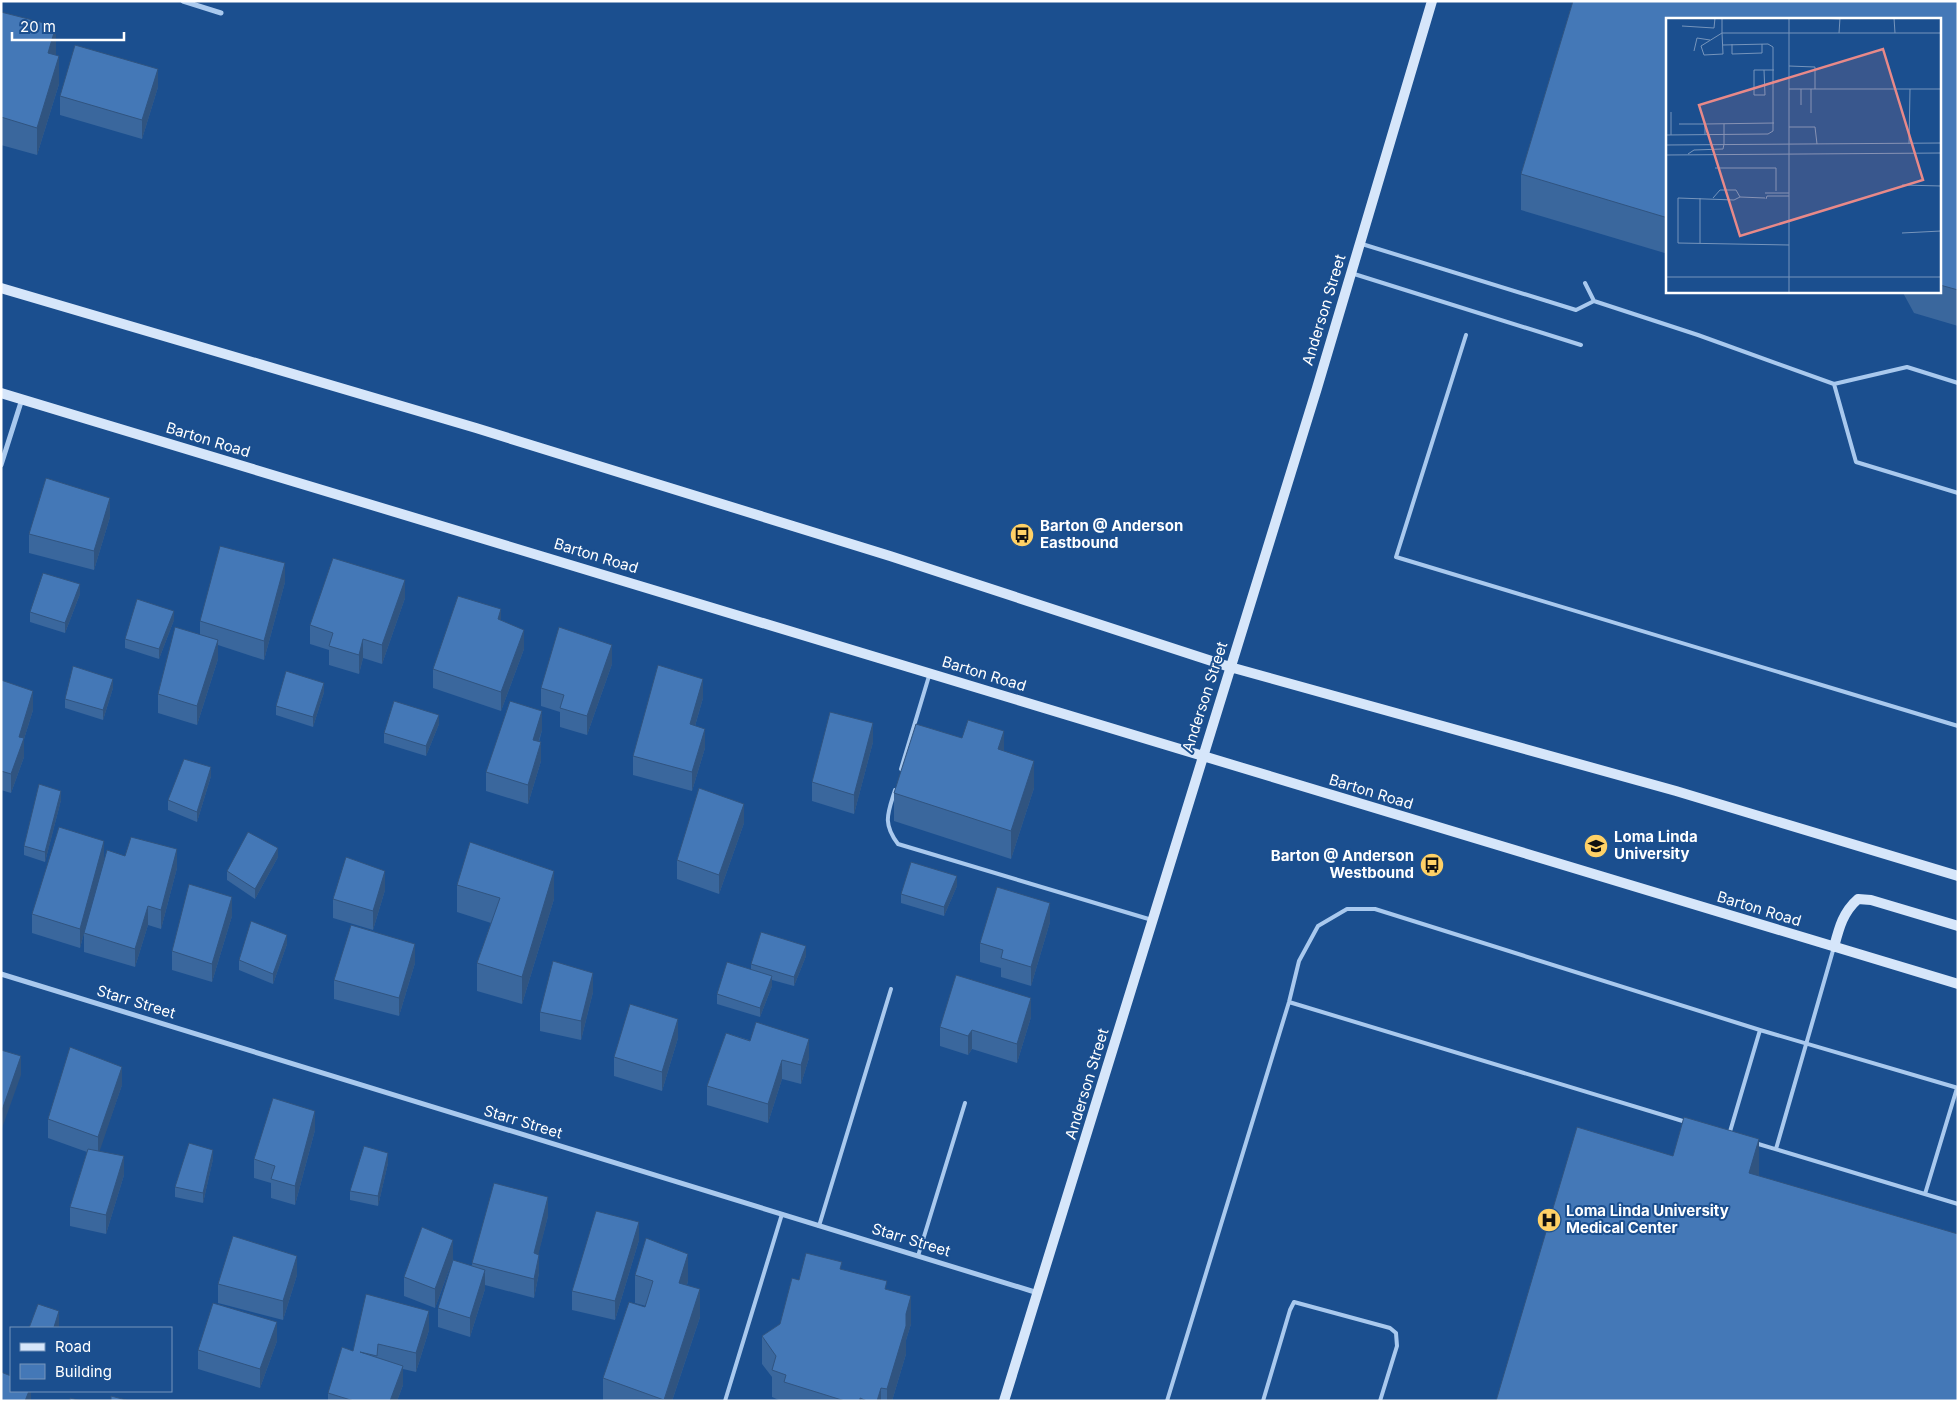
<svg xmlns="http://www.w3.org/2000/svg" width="1959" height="1402" viewBox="0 0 1959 1402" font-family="Inter,sans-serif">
  <rect width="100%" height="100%" fill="#1b4f8f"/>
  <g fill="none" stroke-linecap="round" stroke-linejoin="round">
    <path stroke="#a9c9ee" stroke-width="4" d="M1362 244 1576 310 1594 301 1585 283
      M1351 273 1581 345
      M1594 301 1698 335 1834 384
      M1466 335 1396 557 1958 726
      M1958 383 1907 367 1834 384 1856 462 1958 493
      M901 769 929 676
      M895 790C888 813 882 823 898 844L1152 920
      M1289 1002 1686 1122
      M1729 1135 1760 1030
      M1755 1143 1958 1204
      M1776 1149 1834 947
      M1925 1194 1957 1088
      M819 1226 891 989
      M918 1256 965 1103
      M725 1401 782 1214
      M1167 1401 1289 1002 1299 961 1318 926 1347 909H1375L1760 1030 1958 1088
      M1263 1401 1290 1310 1294 1302 1390 1328 1396 1333 1397 1346 1380 1401"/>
    <path stroke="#a9c9ee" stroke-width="5" d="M183 1 221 13
      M1 465 22 399
      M1 974 1038 1293"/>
    <path stroke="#d6e6fa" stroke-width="10" d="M1 288 476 428 890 556 1230 667 1676 791 1958 876
      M1 393 1958 984
      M1834 947C1839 928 1843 912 1858 899L1871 900 1958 926
      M1004 1401 1317 388 1432 1"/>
  </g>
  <path fill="#3a679d" d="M1573 1H1958V326L1914 313 1902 291H1940V19H1668V254L1521 210V174Z
    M1 12 56 54V55L59 84 37 155 1 145Z
    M158 87 142 139 60 115V96Z
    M1792 291H1803L1802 294Z
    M110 517 94 570 29 553V534Z
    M285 582 264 660 218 645V659L197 725 158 713V694L200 635V621Z
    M80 594 65 633 30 622V612Z
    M405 598 382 664 363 658 359 674 329 665V650L310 644V625Z
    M174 620 159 659 125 648V639Z
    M501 620 524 649 501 711 433 688V669Z
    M612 664 587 735 560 727V712L541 706V688Z
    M1 680 33 710 24 739V757L11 793 1 790Z
    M113 688 103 720 65 708V699Z
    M324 692 313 727 276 715V706Z
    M703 698 695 726 705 748 692 791 633 775V756Z
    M439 724 426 756 384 743V733Z
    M542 730 539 742 541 761 528 804 486 791V772Z
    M962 738 1004 751 1034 788 1011 859 894 821V793Z
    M873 742 854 814 812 801V782Z
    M211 776 197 822 168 810V800Z
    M61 800 45 862 24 855V846Z
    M744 823 719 894 677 879V860Z
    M125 856 177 868 161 929 148 925 135 967 84 952V933Z
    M278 857 255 899 227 880V871Z
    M104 860 80 948 32 933V914Z
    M457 885 554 899 522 1004 477 991V963L491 923 457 912Z
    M957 886 944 916 901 903V894Z
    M385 890 373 930 333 918V899Z
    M232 916 212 982 172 970V951Z
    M1050 922 1031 986 1001 977V968L980 962V943Z
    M287 944 273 984 239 970V960Z
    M806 956 794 986 772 980V986L760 1017 717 1004V994L751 970V964Z
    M415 963 399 1016 334 999V980Z
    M593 992 581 1040 540 1031V1012Z
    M1031 1017 1017 1063 972 1049 968 1055 940 1046V1027Z
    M726 1033 809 1058 801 1084 782 1079 768 1123 707 1105V1086Z
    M678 1038 662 1091 614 1076V1057Z
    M122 1085 99 1151 124 1175 106 1234 70 1226V1207L87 1152 48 1138V1119Z
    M315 1130 295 1205 271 1198V1183L254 1178V1159Z
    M213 1159 203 1203 175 1197V1187Z
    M388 1163 378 1206 350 1200V1191Z
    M548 1216 538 1254 539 1273 534 1298 485 1285V1289L470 1337 438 1327V1308L472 1266V1263Z
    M639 1240 615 1320 572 1310V1291Z
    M453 1259 435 1308 404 1296V1277Z
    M842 1270 887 1290 911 1324 906 1340V1354L892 1401H781L772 1397V1377L762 1364V1336L780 1324 799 1280Z
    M297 1275 283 1320 218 1303V1284Z
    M635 1275 688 1281 687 1285 700 1317 672 1401H603V1378L646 1306 635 1303Z
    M429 1330 416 1372 403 1369V1385L397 1401H328V1393L353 1351Z
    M277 1341 260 1388 198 1369V1350Z"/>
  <path fill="#305480" d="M56 26V54L48 81V53Z
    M59 56V84L37 155V128Z
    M158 69V87L142 139V120Z
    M110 498V517L94 570V551Z
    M285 563V582L264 660V641Z
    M405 580V598L382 664V645Z
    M80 584V594L65 633V623Z
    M501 609V628L498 619Z
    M174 611V620L159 659V649Z
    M524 630V649L501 711V692Z
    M363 639V658L359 674V655Z
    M218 640V659L197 725V706Z
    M612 645V664L587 735V716Z
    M113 679V688L103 720V710Z
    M703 679V698L690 743V724Z
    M324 683V692L313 727V717Z
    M33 691V710L24 739V757L11 793V774L19 737Z
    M542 711V730L533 759V740Z
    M439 715V724L426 756V746Z
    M873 723V742L854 814V795Z
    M705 729V748L692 791V772Z
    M1004 731V759L998 749Z
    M541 742V761L528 804V785Z
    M1034 761V788L1011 859V831Z
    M211 767V776L197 822V812Z
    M61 791V800L45 862V852Z
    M744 804V823L719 894V875Z
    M104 841V860L80 948V929Z
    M278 848V857L255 899V889Z
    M177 849V868L161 929V910Z
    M385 871V890L373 930V911Z
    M554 871V899L522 1004V977Z
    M957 876V886L944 916V907Z
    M232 897V916L212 982V964Z
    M1050 903V922L1031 986V967Z
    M148 906V925L135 967V949Z
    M287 935V944L273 984V974Z
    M415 944V963L399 1016V998Z
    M806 946V956L794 986V977Z
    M593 973V992L581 1040V1021Z
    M772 976V986L760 1017V1008Z
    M1031 998V1017L1017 1063V1044Z
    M678 1019V1038L662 1091V1072Z
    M972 1030V1049L968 1055V1036Z
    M809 1039V1058L801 1084V1065Z
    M21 1056V1075L1 1131V1113Z
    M782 1060V1079L768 1123V1104Z
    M122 1067V1085L98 1156V1137Z
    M315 1111V1130L295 1205V1186Z
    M1759 1139V1188L1749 1173Z
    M213 1150V1159L203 1203V1193Z
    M388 1153V1163L378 1206V1196Z
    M124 1156V1175L106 1234V1215Z
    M548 1197V1216L534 1272V1253Z
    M639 1222V1240L615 1320V1301Z
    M453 1240V1259L435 1308V1289Z
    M688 1254V1281L679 1310V1283Z
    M539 1255V1273L534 1298V1279Z
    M297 1256V1275L283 1320V1301Z
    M485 1270V1289L470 1337V1318Z
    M700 1289V1317L672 1401H664Z
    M911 1296V1324L906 1340V1354L892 1401H887V1389Z
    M59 1311V1328H54V1327Z
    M429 1311V1330L416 1372V1353Z
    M277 1322V1341L260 1388V1369Z
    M403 1366V1385L397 1401H390Z
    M881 1388V1401H877Z
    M29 1391H31V1401H25Z"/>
  <path fill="#4478b7" stroke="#305480" d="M1573 1H1958V290L1940 285V19H1668V218L1521 174Z
    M1 12 56 26 48 53 59 56 37 128 1 117Z
    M75 45 158 69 142 120 60 96Z
    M46 478 110 498 94 551 29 534Z
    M220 546 285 563 264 641 200 621Z
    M333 558 405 580 382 645 363 639 359 655 329 646 333 633 310 625Z
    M43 573 80 584 65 623 30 612Z
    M458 596 501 609 498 619 524 630 501 692 433 669Z
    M137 599 174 611 159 649 125 639Z
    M175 627 218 640 197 706 158 694Z
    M559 627 612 645 587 716 560 708 564 695 541 688Z
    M658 665 703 679 690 724 705 729 692 772 633 756Z
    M73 666 113 679 103 710 65 699Z
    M286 671 324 683 313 717 276 706Z
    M1 680 33 691 19 737 24 738 11 774 1 771Z
    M394 701 439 715 426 746 384 733Z
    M510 701 542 711 533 740 541 742 528 785 486 772Z
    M830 712 873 723 854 795 812 782Z
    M968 720 1004 731 998 749 1034 761 1011 831 894 793 916 724 962 738Z
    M184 759 211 767 197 812 168 800Z
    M39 784 61 791 45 852 24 846Z
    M699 788 744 804 719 875 677 860Z
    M59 827 104 841 80 929 32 914Z
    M248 832 278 848 255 889 227 871Z
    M131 837 177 849 161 910 148 906 135 949 84 933 107 850 125 856Z
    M470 842 554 871 522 977 477 963 500 898 457 885Z
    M346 857 385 871 373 911 333 899Z
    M911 862 957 876 944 907 901 894Z
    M189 884 232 897 212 964 172 951Z
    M997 887 1050 903 1031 967 1001 958 1003 950 980 943Z
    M251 921 287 935 273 974 239 960Z
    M351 925 415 944 399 998 334 980Z
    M761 932 806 946 794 977 751 964Z
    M553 961 593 973 581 1021 540 1012Z
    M727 962 772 976 760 1008 717 994Z
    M956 975 1031 998 1017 1044 972 1030 968 1036 940 1027Z
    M630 1004 678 1019 662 1072 614 1057Z
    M756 1022 809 1039 801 1065 782 1060 768 1104 707 1086 726 1033 750 1041Z
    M70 1047 122 1067 98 1137 48 1119Z
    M1 1050 21 1056 1 1113Z
    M273 1098 315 1111 295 1186 271 1179 275 1166 254 1159Z
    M1684 1117 1759 1139 1749 1173 1958 1234V1401H1496L1577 1127 1673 1156Z
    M189 1143 213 1150 203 1193 175 1187Z
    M364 1146 388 1153 378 1196 350 1191Z
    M88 1149 124 1156 106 1215 70 1207Z
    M494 1183 548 1197 534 1253 539 1255 534 1279 472 1263Z
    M596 1211 639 1222 615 1301 572 1291Z
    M422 1227 453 1240 435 1289 404 1277Z
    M233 1236 297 1256 283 1301 218 1284Z
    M646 1238 688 1254 679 1283 700 1289 664 1400 603 1378 629 1302 645 1307 653 1281 635 1275Z
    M806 1253 842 1262 840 1269 887 1281 885 1289 911 1296 906 1314V1326L887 1389 881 1388 877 1401H867L860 1398V1401H845L784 1382 786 1375 772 1370 776 1356 762 1336 780 1324 792 1278 799 1280Z
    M453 1260 485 1270 470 1318 438 1308Z
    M366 1294 429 1311 416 1353 378 1344 377 1356 360 1352 403 1366 390 1401H354L328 1393 342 1347 353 1351Z
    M213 1303 277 1322 260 1369 198 1350Z
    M38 1304 59 1311 54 1327 58 1328H29Z
    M1 1372 11 1376V1391H29L25 1401H1Z
    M111 1396 130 1401H111Z
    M70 1398 82 1401H70Z"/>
  <defs>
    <g id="bus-disc" transform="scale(1.25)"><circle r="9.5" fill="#ffd166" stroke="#1b4f8f"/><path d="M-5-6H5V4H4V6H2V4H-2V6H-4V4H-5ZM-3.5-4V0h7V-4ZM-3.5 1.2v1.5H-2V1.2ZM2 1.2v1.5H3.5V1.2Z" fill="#111"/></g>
    <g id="university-disc" transform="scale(1.25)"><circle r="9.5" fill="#ffd166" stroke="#1b4f8f"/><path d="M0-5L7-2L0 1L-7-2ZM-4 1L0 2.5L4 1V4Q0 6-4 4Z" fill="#111"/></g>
    <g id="hospital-disc" transform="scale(1.25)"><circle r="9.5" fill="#ffd166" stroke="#1b4f8f"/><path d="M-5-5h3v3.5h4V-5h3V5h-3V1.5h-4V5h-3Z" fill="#111"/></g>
  </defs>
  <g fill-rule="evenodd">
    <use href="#bus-disc" x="1022" y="535"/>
    <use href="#university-disc" x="1596" y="846"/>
    <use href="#bus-disc" x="1432" y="865"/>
    <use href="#hospital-disc" x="1549" y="1220"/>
  </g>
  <g text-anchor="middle" stroke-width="4" stroke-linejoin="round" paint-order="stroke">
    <g font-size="15" fill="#fff" stroke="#1b4f8f">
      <text transform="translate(1324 310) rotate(-73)" y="5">Anderson Street</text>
      <text transform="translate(208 440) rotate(17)" y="5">Barton Road</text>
      <text transform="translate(596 556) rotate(17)" y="5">Barton Road</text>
      <text transform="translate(984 674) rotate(17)" y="5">Barton Road</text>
      <text transform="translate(1205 697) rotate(-72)" y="5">Anderson Street</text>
      <text transform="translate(1371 792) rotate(17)" y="5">Barton Road</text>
      <text transform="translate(1759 909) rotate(17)" y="5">Barton Road</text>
      <text transform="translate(136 1002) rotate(17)" y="5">Starr Street</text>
      <text transform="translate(1087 1084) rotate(-73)" y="5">Anderson Street</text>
      <text transform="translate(523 1122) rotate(17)" y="5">Starr Street</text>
      <text transform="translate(911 1240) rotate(17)" y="5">Starr Street</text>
    </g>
    <g font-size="15" font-weight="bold" fill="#fff" stroke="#1b4f8f" text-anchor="start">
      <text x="1040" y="531">Barton @ Anderson<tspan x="1040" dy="17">Eastbound</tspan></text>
      <text x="1614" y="842">Loma Linda<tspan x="1614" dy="17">University</tspan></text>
      <text x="1414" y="861" text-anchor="end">Barton @ Anderson<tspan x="1414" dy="17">Westbound</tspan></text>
      <text x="1566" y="1216">Loma Linda University<tspan x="1566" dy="17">Medical Center</tspan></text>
    </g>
  </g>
  <g transform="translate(1666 18)">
    <rect width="275" height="275" fill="#1b4f8f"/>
    <path fill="none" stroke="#7695bc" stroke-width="1" d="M56 0V15L35 28 38 37 57 36 56 15H275M152 0 174 1M228 0 229 15M16 8 48 10 49 0M173 15 174 0M66 26V36L96 35V26M28 33 31 20 44 22M123 48 149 49V71M98 52 99 77H88V52H108M123 71H275M135 71V87M145 71V95M5 94V117M13 106H39V116M39 106 108 105M58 106V126M123 109H149L151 126M0 117 102 116 107 113V29L102 26 57 27M243 126 244 71M0 127 275 125M123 135V275M123 135V0M22 136 28 132 57 131 58 126M0 137 275 135M49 150H110V173M236 167 275 168M99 175H123M74 179 99 180M47 180 54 172H70L74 179 68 182 12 180V225L123 227M100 181 101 178H123M236 215 275 213M34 225V180M0 259H275"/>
    <path fill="#e88989" fill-opacity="0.15" stroke="#e88989" stroke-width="2.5" d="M217 31 257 162 74 218 33 87Z"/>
    <rect width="275" height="275" fill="none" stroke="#fff" stroke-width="2.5"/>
  </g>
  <rect width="1959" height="1402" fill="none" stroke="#ffffff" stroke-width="5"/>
  <rect x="10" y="1327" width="162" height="65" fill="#1b4f8f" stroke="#7695bc"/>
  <rect x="20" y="1343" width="25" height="8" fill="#d6e6fa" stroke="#7695bc"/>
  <text x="55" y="1352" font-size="15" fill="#ffffff">Road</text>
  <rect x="20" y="1364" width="25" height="15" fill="#4478b7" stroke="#7695bc"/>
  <text x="55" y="1377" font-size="15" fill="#ffffff">Building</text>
  <path d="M12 32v8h112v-8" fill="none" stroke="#ffffff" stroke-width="2.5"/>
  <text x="20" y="32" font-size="15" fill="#ffffff" stroke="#1b4f8f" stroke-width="4" paint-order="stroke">20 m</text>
</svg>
